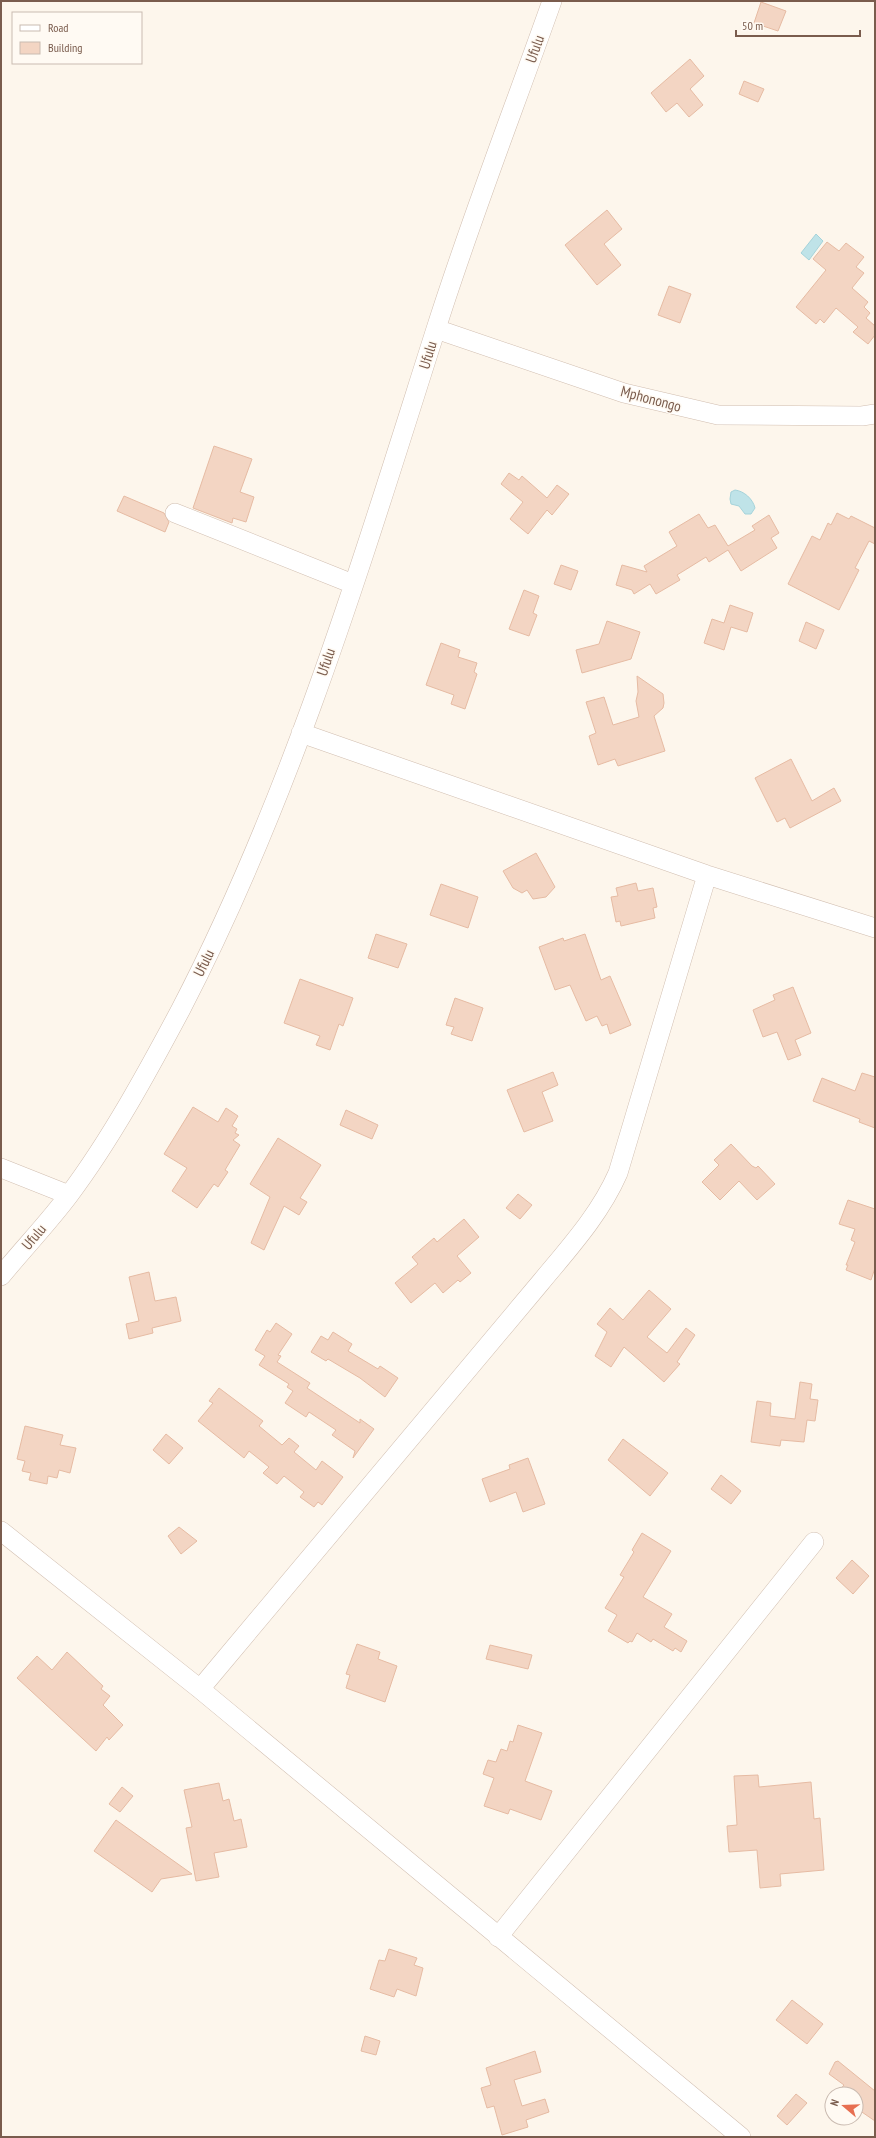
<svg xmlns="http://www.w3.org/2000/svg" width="876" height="2138" viewBox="0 0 876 2138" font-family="'PT Sans Narrow',sans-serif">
  <rect width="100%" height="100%" fill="#fdf6ec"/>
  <path fill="#bfe3e8" stroke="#a5d3da" d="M816 234 823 241 809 260 801 253Z
    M735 490C744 491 753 499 755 508L751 514H745L739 506 731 504 730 499 731 492Z"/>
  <path fill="#f3d5c3" stroke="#e6bba3" d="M761 2 786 11 778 31 754 23Z
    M690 59 704 76 690 89 703 105 689 117 677 103 666 112 651 93Z
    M744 81 764 89 758 102 739 94Z
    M607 210 622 229 604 244 621 265 597 285 565 245Z
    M827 242 839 251 846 243 864 257 856 267 864 273 852 288 868 302 864 307 870 313 866 318 875 326V335L868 344 853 332 858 327 836 308 824 323 820 319 816 324 796 307 826 270 813 259Z
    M669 286 691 294 680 323 658 315Z
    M214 446 252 459 240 492 254 497 246 522 233 518 232 523 193 508Z
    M509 473 519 480 522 476 547 498 557 485 569 494 552 515 547 510 528 534 510 519 523 502 501 484Z
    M124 496 164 513 169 522 165 532 117 511Z
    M837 513 849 519 851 516 875 528V544L869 541 855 568 859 570 839 610 788 584 812 536 820 540 828 523 831 525Z
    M699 514 708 528 715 525 728 546 755 530 752 526 769 515 779 533 771 538 777 548 741 571 728 550 709 562 706 557 677 575 680 580 656 594 650 584 634 594 632 590 616 585 622 565 647 572 644 566 677 546 669 532Z
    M561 565 578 571 571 590 554 584Z
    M524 590 539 596 533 613 537 615 529 636 509 629Z
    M730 605 753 613 747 632 731 627 724 650 704 643 712 619 724 623Z
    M607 621 640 632 631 659 582 673 576 650 599 644Z
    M806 622 824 630 816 649 799 641Z
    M441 643 460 650 458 657 477 663 474 672 477 674 465 709 451 704 454 695 426 685Z
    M637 676 663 694 664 703 663 708 654 716 665 751 618 766 615 759 598 765 589 736 596 733 586 702 604 697 613 725 639 717 636 701 638 692Z
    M791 759 812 801 834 788 841 801 790 828 785 818 777 822 755 778Z
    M536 853 555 887 546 897 533 899 527 890 522 893 513 888 503 871Z
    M636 883 638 891 653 888 657 907 653 908 655 918 621 926 620 921 616 922 611 897 618 896 616 888Z
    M441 884 478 897 468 928 430 915Z
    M376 934 407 944 398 968 368 958Z
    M585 934 601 980 610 976 631 1025 610 1034 607 1024 602 1026 597 1016 586 1021 570 985 555 990 539 947 563 938 564 941Z
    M300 979 353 998 343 1026 339 1024 330 1050 316 1045 320 1036 284 1023Z
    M793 987 811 1033 795 1040 801 1055 788 1060 777 1032 763 1037 753 1010 775 1000 773 995Z
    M455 998 483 1008 472 1041 451 1034 454 1027 446 1025Z
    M553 1072 558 1085 542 1092 553 1121 524 1132 507 1090Z
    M862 1073 875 1077V1128L859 1122 860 1119 813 1101 822 1078 855 1091Z
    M193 1107 218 1122 226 1108 238 1116 232 1126 237 1129 235 1133 239 1135 233 1140 240 1145 225 1170 228 1172 218 1187 214 1184 197 1208 172 1191 187 1168 164 1154Z
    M346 1110 378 1125 372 1139 340 1125Z
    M278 1138 321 1165 300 1198 307 1202 299 1215 284 1206 264 1250 251 1243 270 1197 250 1184Z
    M731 1144 752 1166 756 1168 758 1166 775 1184 757 1200 739 1181 720 1200 702 1182 719 1165 714 1160Z
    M518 1194 532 1205 520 1219 506 1208Z
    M848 1200 875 1209V1268L871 1280 846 1270 848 1265H846L855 1242 851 1240 855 1229 839 1224Z
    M464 1219 479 1237 457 1256 471 1273 460 1282 458 1280 443 1293 435 1283 411 1303 395 1283 418 1264 412 1257 434 1238 437 1242Z
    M149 1272 155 1301 176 1297 181 1321 152 1328 153 1333 129 1339 126 1324 139 1321 129 1277Z
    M649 1290 671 1309 647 1337 667 1353 686 1328 695 1335 677 1362 680 1364 664 1382 624 1347 611 1367 595 1356 607 1332 597 1324 610 1308 623 1320Z
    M276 1323 292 1334 278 1355 281 1356 277 1362 310 1383 307 1388 360 1423V1419L374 1429 353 1458 355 1451 332 1435 336 1430 309 1412 306 1417 285 1403 293 1391 287 1387 289 1384 259 1365 265 1356 255 1350 267 1330 270 1332Z
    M333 1332 352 1344 348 1351 378 1369 380 1366 398 1378 385 1397 360 1378 328 1359 326 1361 311 1352 321 1336 328 1340Z
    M800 1382 812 1384 810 1399 818 1400 815 1421 807 1420 804 1442 781 1440 780 1446 751 1442 757 1401 771 1403 770 1416 795 1419Z
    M219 1388 263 1421 259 1426 282 1445 289 1438 299 1446 294 1452 316 1470 322 1461 343 1477 322 1505 318 1502 314 1507 300 1497 304 1492 284 1476 277 1484 263 1473 269 1467 249 1451 244 1458 198 1421 213 1403 209 1401Z
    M25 1426 63 1435 60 1445 76 1448 70 1473 59 1470 57 1478 48 1476 47 1484 29 1480 31 1473 22 1471 25 1461 17 1459Z
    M166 1434 183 1448 169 1464 153 1450Z
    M623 1439 668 1473 650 1496 608 1460Z
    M528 1458 545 1504 523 1512 516 1492 490 1502 482 1479 510 1469 509 1465Z
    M721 1475 741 1491 731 1504 711 1489Z
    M179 1527 197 1541 181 1554 168 1536Z
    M642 1533 671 1551 643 1597 672 1614 664 1627 687 1641 681 1652 675 1648 673 1651 653 1639 651 1642 637 1633 632 1642 630 1641 628 1643 608 1631 617 1615 605 1608 624 1577 620 1575 634 1552 632 1550Z
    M852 1560 869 1576 853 1594 836 1578Z
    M357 1644 380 1652 378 1659 397 1666 385 1702 346 1688 350 1675 346 1674Z
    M490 1645 532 1655 528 1669 486 1659Z
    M67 1652 103 1686 101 1689 110 1696 103 1705 123 1725 109 1740 107 1737 96 1751 17 1678 37 1656 52 1670Z
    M518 1725 542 1733 525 1781 552 1791 541 1820 510 1809 508 1814 484 1806 494 1778 483 1774 488 1760 496 1762 501 1749 507 1751 510 1741 513 1742Z
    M758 1775 759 1787 811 1782 814 1819 820 1818 824 1870 780 1874 781 1886 760 1888 757 1850 729 1852 727 1826 737 1825 734 1776Z
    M219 1783 223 1801 229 1799 234 1821 241 1819 247 1847 214 1853 219 1877 196 1881 186 1828 192 1827 184 1790Z
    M122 1787 133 1796 120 1812 109 1804Z
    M116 1820 192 1874 161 1879 152 1892 94 1851Z
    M389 1949 417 1958 414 1965 423 1968 416 1996 397 1989 394 1997 370 1989 379 1960 385 1961Z
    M792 2000 823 2024 807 2044 776 2020Z
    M365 2036 380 2041 376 2055 361 2051Z
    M535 2051 541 2072 514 2080 522 2106 545 2099 549 2112 526 2120 528 2127 502 2135 494 2106 487 2108 481 2088 491 2085 486 2068Z
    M838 2061 875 2091V2121L856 2108V2094H836L844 2085 829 2074 835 2062Z
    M796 2094 807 2103 787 2125 777 2116Z"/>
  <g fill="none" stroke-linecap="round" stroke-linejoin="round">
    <g stroke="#d1beb0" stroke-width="20">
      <path id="minor" d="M436 329 624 393 718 415 862 416 875 414
        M175 513 353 584
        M301 733 707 875 875 928
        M1 1168 69 1195
        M1 1276C23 1249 48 1223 69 1195 111 1139 148 1071 181 1009 292 795 362 561 435 332 470 221 513 111 552 1
        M1 1531 200 1689 741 2137
        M200 1689 541 1282C570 1247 600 1214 618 1173L707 875
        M498 1937 814 1542"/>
    </g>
    <use href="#minor" stroke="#fff" stroke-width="19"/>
  </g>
  <g text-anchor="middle" stroke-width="3" stroke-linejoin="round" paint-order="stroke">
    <g font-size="15" fill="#7a5c4d" stroke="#fffaf3">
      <text transform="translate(535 49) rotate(-70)" y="5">Ufulu</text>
      <text transform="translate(428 355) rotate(-73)" y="5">Ufulu</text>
      <text transform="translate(651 399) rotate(15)" y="5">Mphonongo</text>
      <text transform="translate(326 662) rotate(-71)" y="5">Ufulu</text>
      <text transform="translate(204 963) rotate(-64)" y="5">Ufulu</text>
      <text transform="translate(34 1237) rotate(-50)" y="5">Ufulu</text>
    </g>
  </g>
  <rect width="876" height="2138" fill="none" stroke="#7a5c4d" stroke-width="4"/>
  <rect x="12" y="12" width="130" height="52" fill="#fffaf3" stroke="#cabbb1"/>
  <rect x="20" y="25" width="20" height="6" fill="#ffffff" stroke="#cabbb1"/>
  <text x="48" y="32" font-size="12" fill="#7a5c4d">Road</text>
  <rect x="20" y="42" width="20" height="12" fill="#f3d5c3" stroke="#cabbb1"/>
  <text x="48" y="52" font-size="12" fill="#7a5c4d">Building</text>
  <g transform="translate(844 2106) rotate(289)"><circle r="19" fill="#fffaf3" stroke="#cabbb1"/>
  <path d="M0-3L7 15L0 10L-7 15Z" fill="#e76f51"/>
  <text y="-6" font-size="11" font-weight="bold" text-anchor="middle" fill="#7a5c4d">N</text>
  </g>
  <path d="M736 30v6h124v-6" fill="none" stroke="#7a5c4d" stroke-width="2"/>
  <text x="742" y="30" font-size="12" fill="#7a5c4d" stroke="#fffaf3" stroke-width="3" paint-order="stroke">50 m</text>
</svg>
